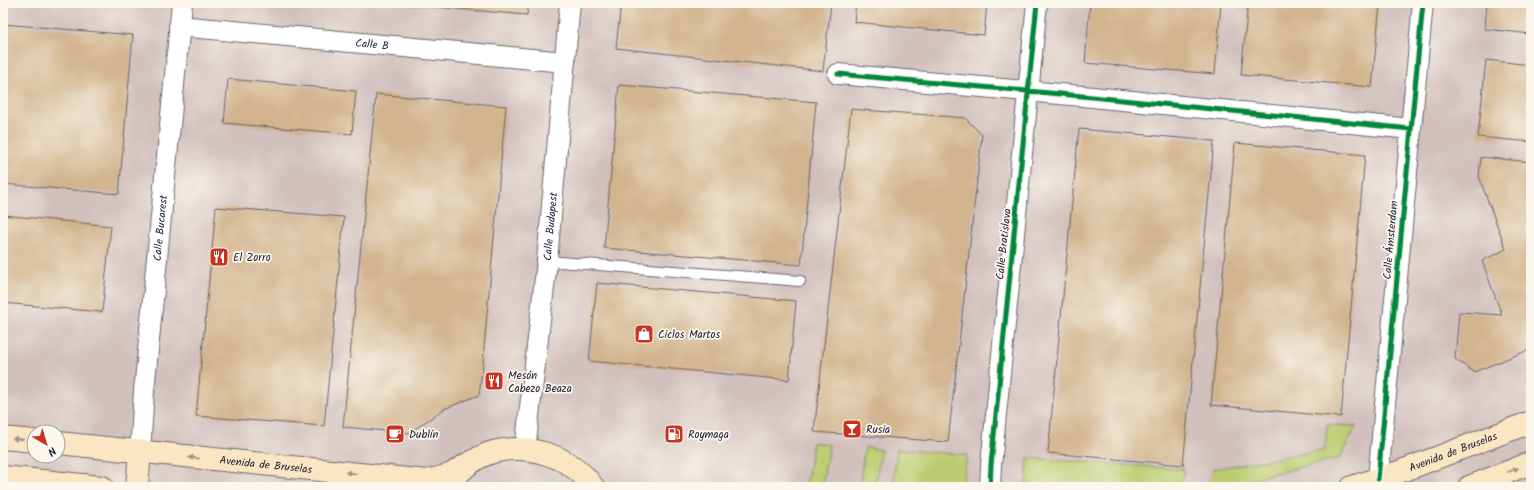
<svg xmlns="http://www.w3.org/2000/svg" width="1534" height="490" viewBox="0 0 1534 490" font-family="Kalam,sans-serif">
  <rect width="100%" height="100%" fill="#fbf7ec"/>
  <filter id="ink" filterUnits="userSpaceOnUse"><feTurbulence type="fractalNoise" baseFrequency=".025" numOctaves="2"/><feDisplacementMap in="SourceGraphic" scale="8" xChannelSelector="R" yChannelSelector="G"/><feConvolveMatrix kernelMatrix="1 2 1 2 8 2 1 2 1" color-interpolation-filters="sRGB"/></filter>
  <filter id="wash" filterUnits="userSpaceOnUse"><feTurbulence type="fractalNoise" baseFrequency=".012" numOctaves="4" result="noise"/><feDisplacementMap in="SourceGraphic" scale="16" xChannelSelector="R" yChannelSelector="G"/><feGaussianBlur stdDeviation="0.9" result="paint"/><feColorMatrix in="noise" values="0 0 0 0 0 0 0 0 0 0 0 0 0 0 0 0 0 1.4 0 .05"/><feComposite in="paint" operator="in"/></filter>
  <g filter="url(#wash)">
    <rect width="100%" height="100%" fill="#ede1c1"/>
    <path fill="#d1c0bd" fill-rule="evenodd" d="M3 3H1531V487H3ZM34 432H58V456H34Z"/>
    <path fill="#bbcc6f" stroke="#6e7755" d="M1327 425 1356 426 1340 458 1217 487H1209L1213 469 1325 450Z
      M813 442 829 445 822 487H806Z
      M865 447 881 450 875 487H859Z
      M897 449 967 455 962 487H893Z
      M1028 458 1184 469 1180 487H1026Z"/>
    <g id="blocks">
      <path fill="#d1b38d" d="M401 3H528L527 15 401 4Z
        M621 3H831L823 71 616 48Z
        M856 3H987L984 35 854 22Z
        M1090 3H1221L1215 74 1085 63Z
        M1248 3H1380L1372 87 1241 75Z
        M1487 3H1531V34L1485 29Z
        M3 24 133 35 119 194 3 184Z
        M1486 60 1531 65V142L1478 137Z
        M228 79 356 91 352 134 224 123Z
        M619 85 816 102 801 265 604 248Z
        M376 94 506 106 484 347 483 363 479 395 444 409 409 433 343 427Z
        M851 109 965 118 982 135 948 442 814 432Z
        M1079 129 1214 141 1183 465 1048 453Z
        M1235 143 1365 155 1341 417 1211 405Z
        M1481 157 1531 162V349L1474 372 1455 359 1459 312 1502 315 1482 261 1506 249 1479 177Z
        M216 207 344 217 324 426 196 416Z
        M3 215 111 226 102 312 3 303Z
        M597 283 796 301 789 380 589 361Z"/>
    </g>
  </g>
  <g filter="url(#ink)">
    <use href="#blocks" fill-opacity="0" stroke="#69656a" stroke-width="1"/>
    <g fill="none" stroke-linecap="round" stroke-linejoin="round">
      <g stroke="#69656a" stroke-width="12">
        <path id="lane" d="M547 261 800 281"/>
      </g>
      <g stroke="#69656a" stroke-width="22">
        <g id="street">
          <path id="s1" d="M179 26 565 62"/>
          <path d="M838 74 1082 96 1411 129"/>
          <path id="s2" d="M525 450 547 261 570 3"/>
          <path id="s3" d="M140 452 144 391 182 3"/>
          <path d="M1378 479 1423 3"/>
          <path d="M990 487 991 465 1037 3"/>
        </g>
      </g>
      <g stroke="#69656a" stroke-width="24">
        <g id="secondary">
          <path d="M3 438 34 441"/>
          <path id="s4" d="M58 443 427 481 450 475 469 463"/>
          <path d="M459 473C467 465 476 458 487 454 524 441 571 455 593 487"/>
          <path d="M3 477 102 487"/>
          <path d="M137 487 140 452"/>
          <path id="s5" d="M1352 487 1399 472 1531 422"/>
          <path d="M1469 487 1531 463"/>
        </g>
      </g>
      <use href="#lane" stroke="#fff" stroke-width="10"/>
      <use href="#street" stroke="#fff" stroke-width="20"/>
      <use href="#secondary" stroke="#fbe6c4" stroke-width="22"/>
      <g stroke="#fbf7ec" stroke-width="8">
        <path id="cycleway" d="M838 74 1082 96 1411 129
          M1378 479 1423 3
          M990 487 991 465 1037 3"/>
      </g>
      <use href="#cycleway" stroke="#00873e" stroke-width="5"/>
    </g>
    <defs><path id="oneway-solid" d="M-6-.8H1V-3.2L6.5 0L1 3.2V.8H-6Z"/></defs>
    <g fill="#998e86">
      <use href="#oneway-solid" transform="translate(18 439) rotate(-175)"/>
      <use href="#oneway-solid" transform="translate(194 458) rotate(-174)"/>
      <use href="#oneway-solid" transform="translate(1513 470) rotate(-21)"/>
      <use href="#oneway-solid" transform="translate(351 473) rotate(-174)"/>
    </g>
  </g>
  <defs>
    <g id="restaurant-square" transform="scale(1)"><rect x="-9" y="-9" width="18" height="18" rx="4" fill="#c8321e" stroke="#fbf7ec"/><path d="M-5-6h1v4h1v-4h1v4h1v-4h1v5L-1.5 .5V6h-2V.5L-5-1ZM5-6V6H3V1.5H1.5Q1.5-4 5-6Z" fill="#fff"/></g>
    <g id="shop-square" transform="scale(1)"><rect x="-9" y="-9" width="18" height="18" rx="4" fill="#c8321e" stroke="#fbf7ec"/><path d="M-5-2.5h2.3a2.7 3.5 0 0 1 5.4 0H5L5.5 6h-11ZM-1.5-2.5h3a1.5 2.3 0 0 0-3 0Z" fill="#fff"/></g>
    <g id="bar-square" transform="scale(1)"><rect x="-9" y="-9" width="18" height="18" rx="4" fill="#c8321e" stroke="#fbf7ec"/><path d="M-6-5H6L.8 .8V4.5H3.5V6h-7V4.5H-.8V.8Z" fill="#fff"/></g>
    <g id="cafe-square" transform="scale(1)"><rect x="-9" y="-9" width="18" height="18" rx="4" fill="#c8321e" stroke="#fbf7ec"/><path d="M-5.5-4.5H6V0H3Q3 3.5 0 3.5H-2.5Q-5.5 3.5-5.5 0ZM3-3.2v2h1.7v-2ZM-6 4.5H4V6H-6Z" fill="#fff"/></g>
    <g id="fuel-square" transform="scale(1)"><rect x="-9" y="-9" width="18" height="18" rx="4" fill="#c8321e" stroke="#fbf7ec"/><path d="M-5.5-6h7V0h2V4h1.3V-2.5L3-4.5l.8-.8L6-3V5H2.5V1h-1V6h-7ZM-4.2-4.7v3.2H.2V-4.7Z" fill="#fff"/></g>
  </defs>
  <g fill-rule="evenodd">
    <use href="#restaurant-square" x="219" y="257"/>
    <use href="#shop-square" x="644" y="334"/>
    <use href="#restaurant-square" x="494" y="381"/>
    <use href="#bar-square" x="852" y="429"/>
    <use href="#cafe-square" x="395" y="434"/>
    <use href="#fuel-square" x="674" y="434"/>
  </g>
  <g text-anchor="middle" stroke-width="3.5" stroke-linejoin="round" paint-order="stroke">
    <g font-size="11" fill="#22223b" stroke="#fbf7ec">
      <text dy="4" stroke="none"><textPath href="#s1" startOffset="194">Calle B</textPath></text>
      <text dy="4" stroke="none"><textPath href="#s3" startOffset="225">Calle Bucarest</textPath></text>
      <text dy="4" stroke="none"><textPath href="#s2" startOffset="225">Calle Budapest</textPath></text>
      <text transform="translate(1390 240) rotate(-85)" y="4">Calle Ámsterdam</text>
      <text transform="translate(1003 244) rotate(-84)" y="4">Calle Bratislava</text>
      <text dy="4" stroke="none"><textPath href="#s5" startOffset="107">Avenida de Bruselas</textPath></text>
      <text dy="4" stroke="none"><textPath href="#s4" startOffset="209">Avenida de Bruselas</textPath></text>
    </g>
    <g font-size="11" fill="#22223b" stroke="#fbf7ec" text-anchor="start">
      <text x="233" y="261">El Zorro</text>
      <text x="658" y="338">Ciclos Martos</text>
      <text x="508" y="379">Mesón<tspan x="508" dy="13">Cabezo Beaza</tspan></text>
      <text x="866" y="433">Rusia</text>
      <text x="409" y="438">Dublín</text>
      <text x="688" y="438">Roymaga</text>
    </g>
  </g>
  <rect width="1534" height="490" fill="none" stroke="#fbf7ec" stroke-width="16"/>
  <g transform="translate(46 444) rotate(142)"><circle r="19" fill="#fbf7ec" stroke="#a4a2a5"/>
  <path d="M0-3L7 15L0 10L-7 15Z" fill="#c8321e"/>
  <text y="-6" font-size="11" font-weight="bold" text-anchor="middle" fill="#22223b">N</text>
  </g>
</svg>
